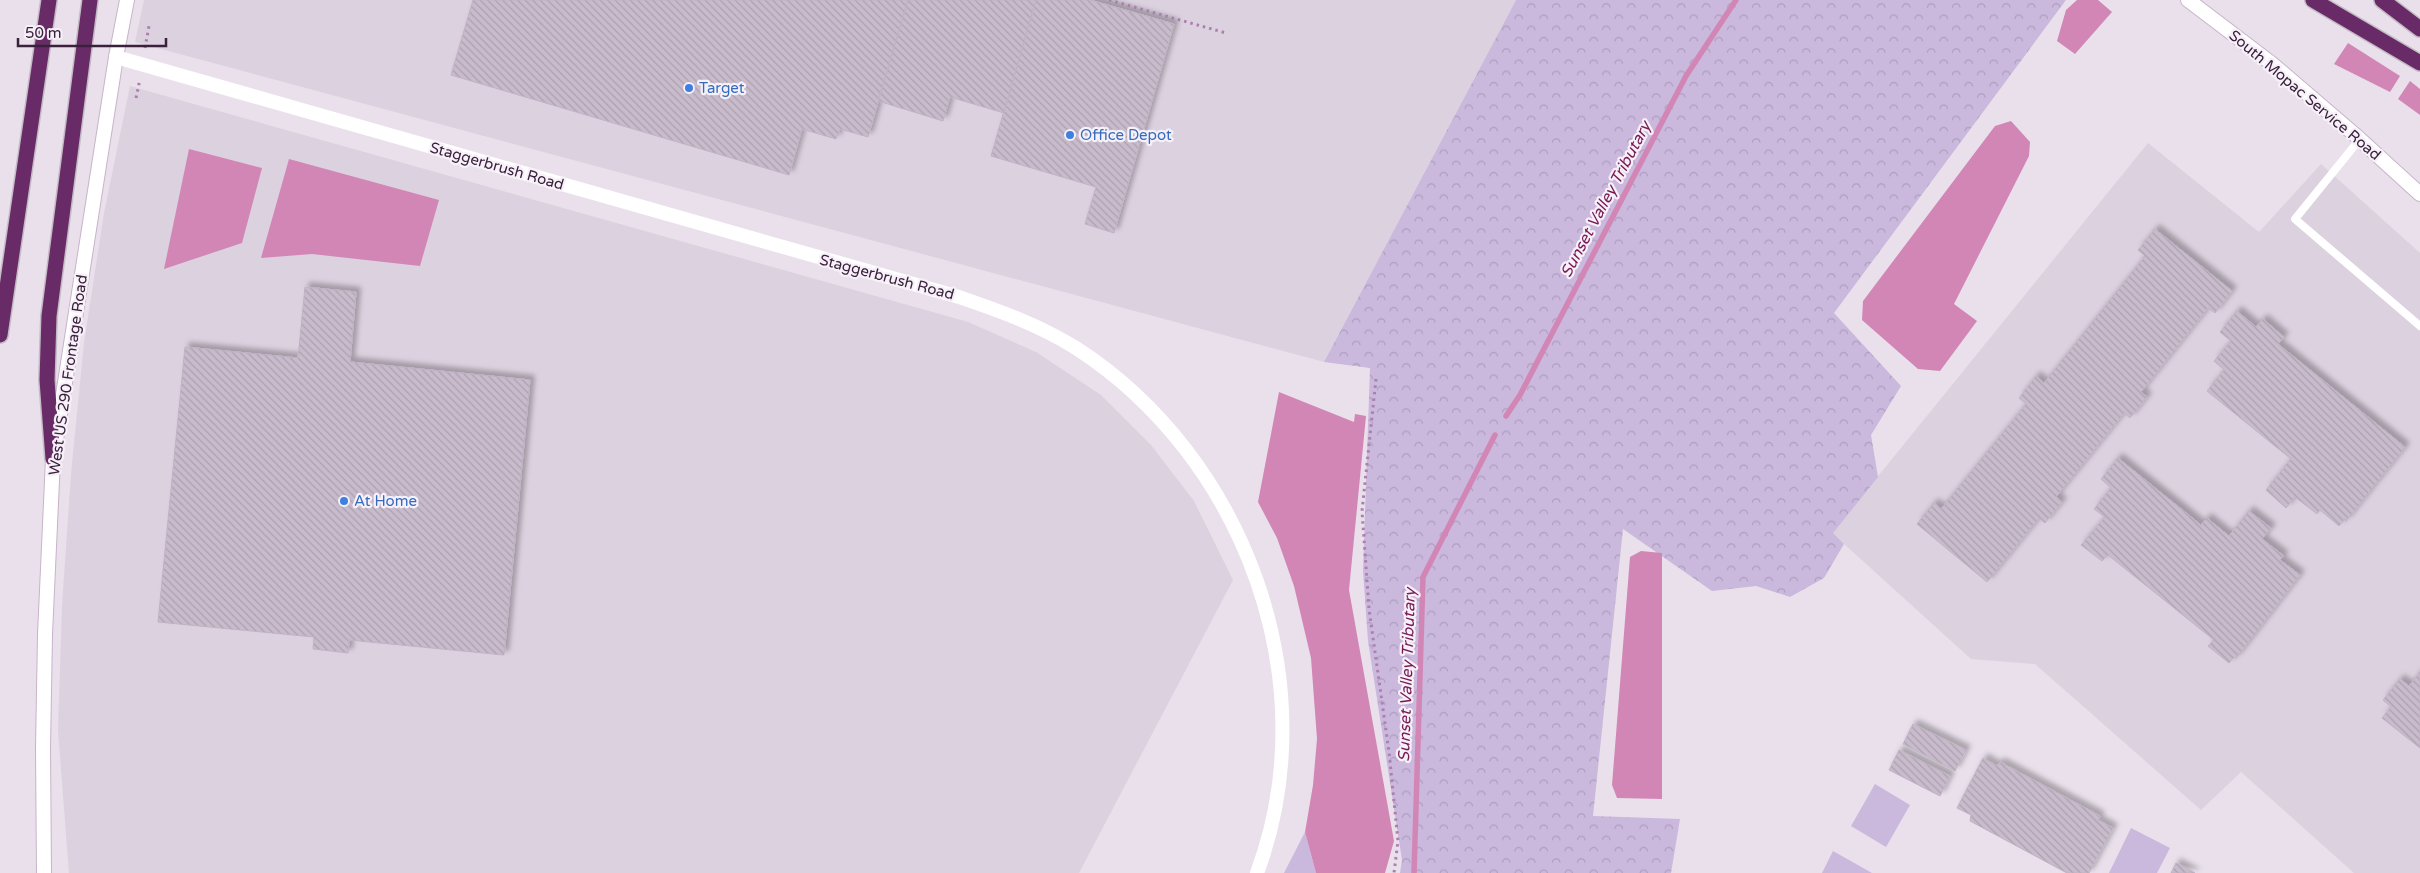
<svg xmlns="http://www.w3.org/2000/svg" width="2420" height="873" viewBox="0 0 2420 873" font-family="'Varela Round',sans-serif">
  <defs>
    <pattern id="forest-crowns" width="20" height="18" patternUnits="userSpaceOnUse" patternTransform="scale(1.25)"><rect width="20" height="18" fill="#cab8dd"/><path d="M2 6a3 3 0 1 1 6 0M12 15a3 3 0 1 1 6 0" fill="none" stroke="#ae9ebf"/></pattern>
    <pattern id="building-back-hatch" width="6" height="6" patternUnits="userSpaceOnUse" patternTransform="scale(1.25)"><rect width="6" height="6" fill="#c8bccc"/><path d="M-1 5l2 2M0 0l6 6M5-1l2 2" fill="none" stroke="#ada1b0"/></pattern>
    <filter id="shadow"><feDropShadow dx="4.5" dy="-4.5" stdDeviation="2.5" flood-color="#0004"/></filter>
  </defs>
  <rect width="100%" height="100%" fill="#e9e0eb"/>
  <path fill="#dcd1df" d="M144 0H1516L1324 362 135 42Z
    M130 86 968 322 1036 352 1101 395 1151 445 1194 501 1233 580 1079 873H69L58 730 62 606 71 474 84 343 104 213Z
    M2148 143 2259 232 2321 164 2420 253V873H2354L2241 772 2201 810 2035 664 1971 659 1832 533Z"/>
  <path fill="url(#forest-crowns)" d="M1516 0H2066L1834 313 1901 386 1871 435 1878 477 1833 533 1844 544 1824 578 1790 597 1756 586 1712 591 1623 529 1593 816 1680 819 1671 873H1400L1402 860 1368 641 1363 571 1370 368 1324 362Z"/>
  <path fill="#cab8dd" d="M1875 784 1910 805 1886 847 1851 826Z
    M2131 828 2170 848 2157 873H2109Z
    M1305 832 1316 873H1284Z
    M1833 851 1872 873H1822Z"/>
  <path fill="#d286b5" d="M2077 0H2098L2112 12 2075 54 2057 41 2066 10Z
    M2348 43 2400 76 2390 92 2334 64Z
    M2410 81 2420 89V115L2398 99Z
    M2011 121 2030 142 2029 156 1954 304 1977 321 1940 371 1918 369 1862 320 1863 301 1995 126Z
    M189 149 262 168 242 243 164 269Z
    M289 159 439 200 420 266 312 254 261 258Z
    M1279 392 1354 422 1355 414 1366 416 1349 590 1394 841 1385 873H1316L1305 832 1313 785 1317 739 1311 658 1294 586 1277 538 1258 502Z
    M1641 551 1662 553V799L1617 798 1612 785 1630 557Z"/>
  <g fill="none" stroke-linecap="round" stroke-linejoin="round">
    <path stroke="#d286b5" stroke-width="5.5" d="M1506 416 1520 395 1686 76 1736 0
      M1414 873 1423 577 1495 435"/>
  </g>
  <path fill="url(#building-back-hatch)" stroke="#c1b2c5" filter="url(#shadow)" d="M473 0H908L868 137 840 129 836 139 802 129 789 175 451 75Z
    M908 0H1036L1004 113 950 97 943 121 878 101Z
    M1036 0H1090L1174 24 1114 233 1085 224 1096 187 991 156Z
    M2155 229 2232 291 2215 313 2208 308 2141 392 2147 397 2130 418 2124 413 2056 497 2062 502 2045 523 2039 518 1987 582 1917 524 1934 503 1941 509 2026 404 2019 398 2036 376 2044 383 2145 256 2138 250Z
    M305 287 356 292 350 362 530 380 504 655 349 640 348 653 313 649 314 637 158 622 185 347 298 358Z
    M2237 311 2256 327 2263 319 2284 337 2278 344 2405 447 2346 521 2345 519 2339 526 2320 510 2317 514 2295 497 2286 508 2266 490 2291 459 2207 391 2224 370 2214 361 2231 341 2220 332Z
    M2118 458 2201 525 2207 518 2229 536 2249 511 2271 528 2262 539 2284 556 2280 560 2300 575 2236 658 2234 657 2229 663 2208 646 2214 640 2108 555 2102 561 2081 545 2105 517 2094 509 2111 488 2101 479Z
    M2420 672V748L2382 718 2391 707 2383 700 2400 679 2409 686Z
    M1913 724 1966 750 1955 771 1903 744Z
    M1899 750 1950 776 1940 796 1889 770Z
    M1983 758 1997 766 2000 762 2100 816 2098 820 2113 828 2089 873H2067L1970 821 1971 815 1957 808Z
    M2176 863 2195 873H2171Z"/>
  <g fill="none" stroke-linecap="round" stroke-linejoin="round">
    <g stroke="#c8b3cb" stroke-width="16">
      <path id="secondary" d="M2188 0 2271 63 2354 134 2420 194
        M44 873 43 748 45 634 53 459 116 57 127 0"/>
    </g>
    <g stroke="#c4bcc4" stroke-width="18">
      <path id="motorway" d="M2313 0 2420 63
        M2382 0 2420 29
        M0 335 49 0
        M53 459 47 380 49 316 90 0"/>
    </g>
    <path stroke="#ab7fb0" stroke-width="3" stroke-dasharray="2.5 4" stroke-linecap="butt" d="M1109 0 1226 33
      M145 48 149 26
      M136 98 140 79
      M1376 379 1362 511 1369 609 1389 752 1398 841 1394 873"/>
    <path stroke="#fff" stroke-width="8" d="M2360 139 2295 219 2420 326"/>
    <path stroke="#fff" stroke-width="14" d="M116 57 959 297C1000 311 1039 325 1076 348 1245 457 1328 683 1257 873"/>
    <use href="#secondary" stroke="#fff" stroke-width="14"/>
    <use href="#motorway" stroke="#692b68" stroke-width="15"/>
  </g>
  <g fill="#3f7fe0" stroke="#f6f0f8" stroke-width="2">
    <circle cx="689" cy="88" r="5"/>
    <circle cx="1070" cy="135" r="5"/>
    <circle cx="344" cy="501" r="5"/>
  </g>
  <g text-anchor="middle" stroke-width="4.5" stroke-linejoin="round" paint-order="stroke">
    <g font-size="15" fill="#366cbe" stroke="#f6f0f8" text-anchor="start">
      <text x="699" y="93">Target</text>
      <text x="1080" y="140">Office Depot</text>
      <text x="354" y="506">At Home</text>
    </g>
    <g font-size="15" fill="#3b203c" stroke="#f6f0f8">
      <text transform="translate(2305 95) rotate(40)" y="5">South Mopac Service Road</text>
      <text transform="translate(497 166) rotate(16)" y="5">Staggerbrush Road</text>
      <text transform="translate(887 277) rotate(15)" y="5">Staggerbrush Road</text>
      <text transform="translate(68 375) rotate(-82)" y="5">West US 290 Frontage Road</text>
    </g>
    <g font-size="16" font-style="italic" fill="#791954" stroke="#f6f0f8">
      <text transform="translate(1605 199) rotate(-62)" y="6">Sunset Valley Tributary</text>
      <text transform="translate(1406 675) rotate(-88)" y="6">Sunset Valley Tributary</text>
    </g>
  </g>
  <path d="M18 38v8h148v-8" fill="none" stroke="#3b203c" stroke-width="2.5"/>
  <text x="25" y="38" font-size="15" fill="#3b203c" stroke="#f6f0f8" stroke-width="4" paint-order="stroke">50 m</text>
</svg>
